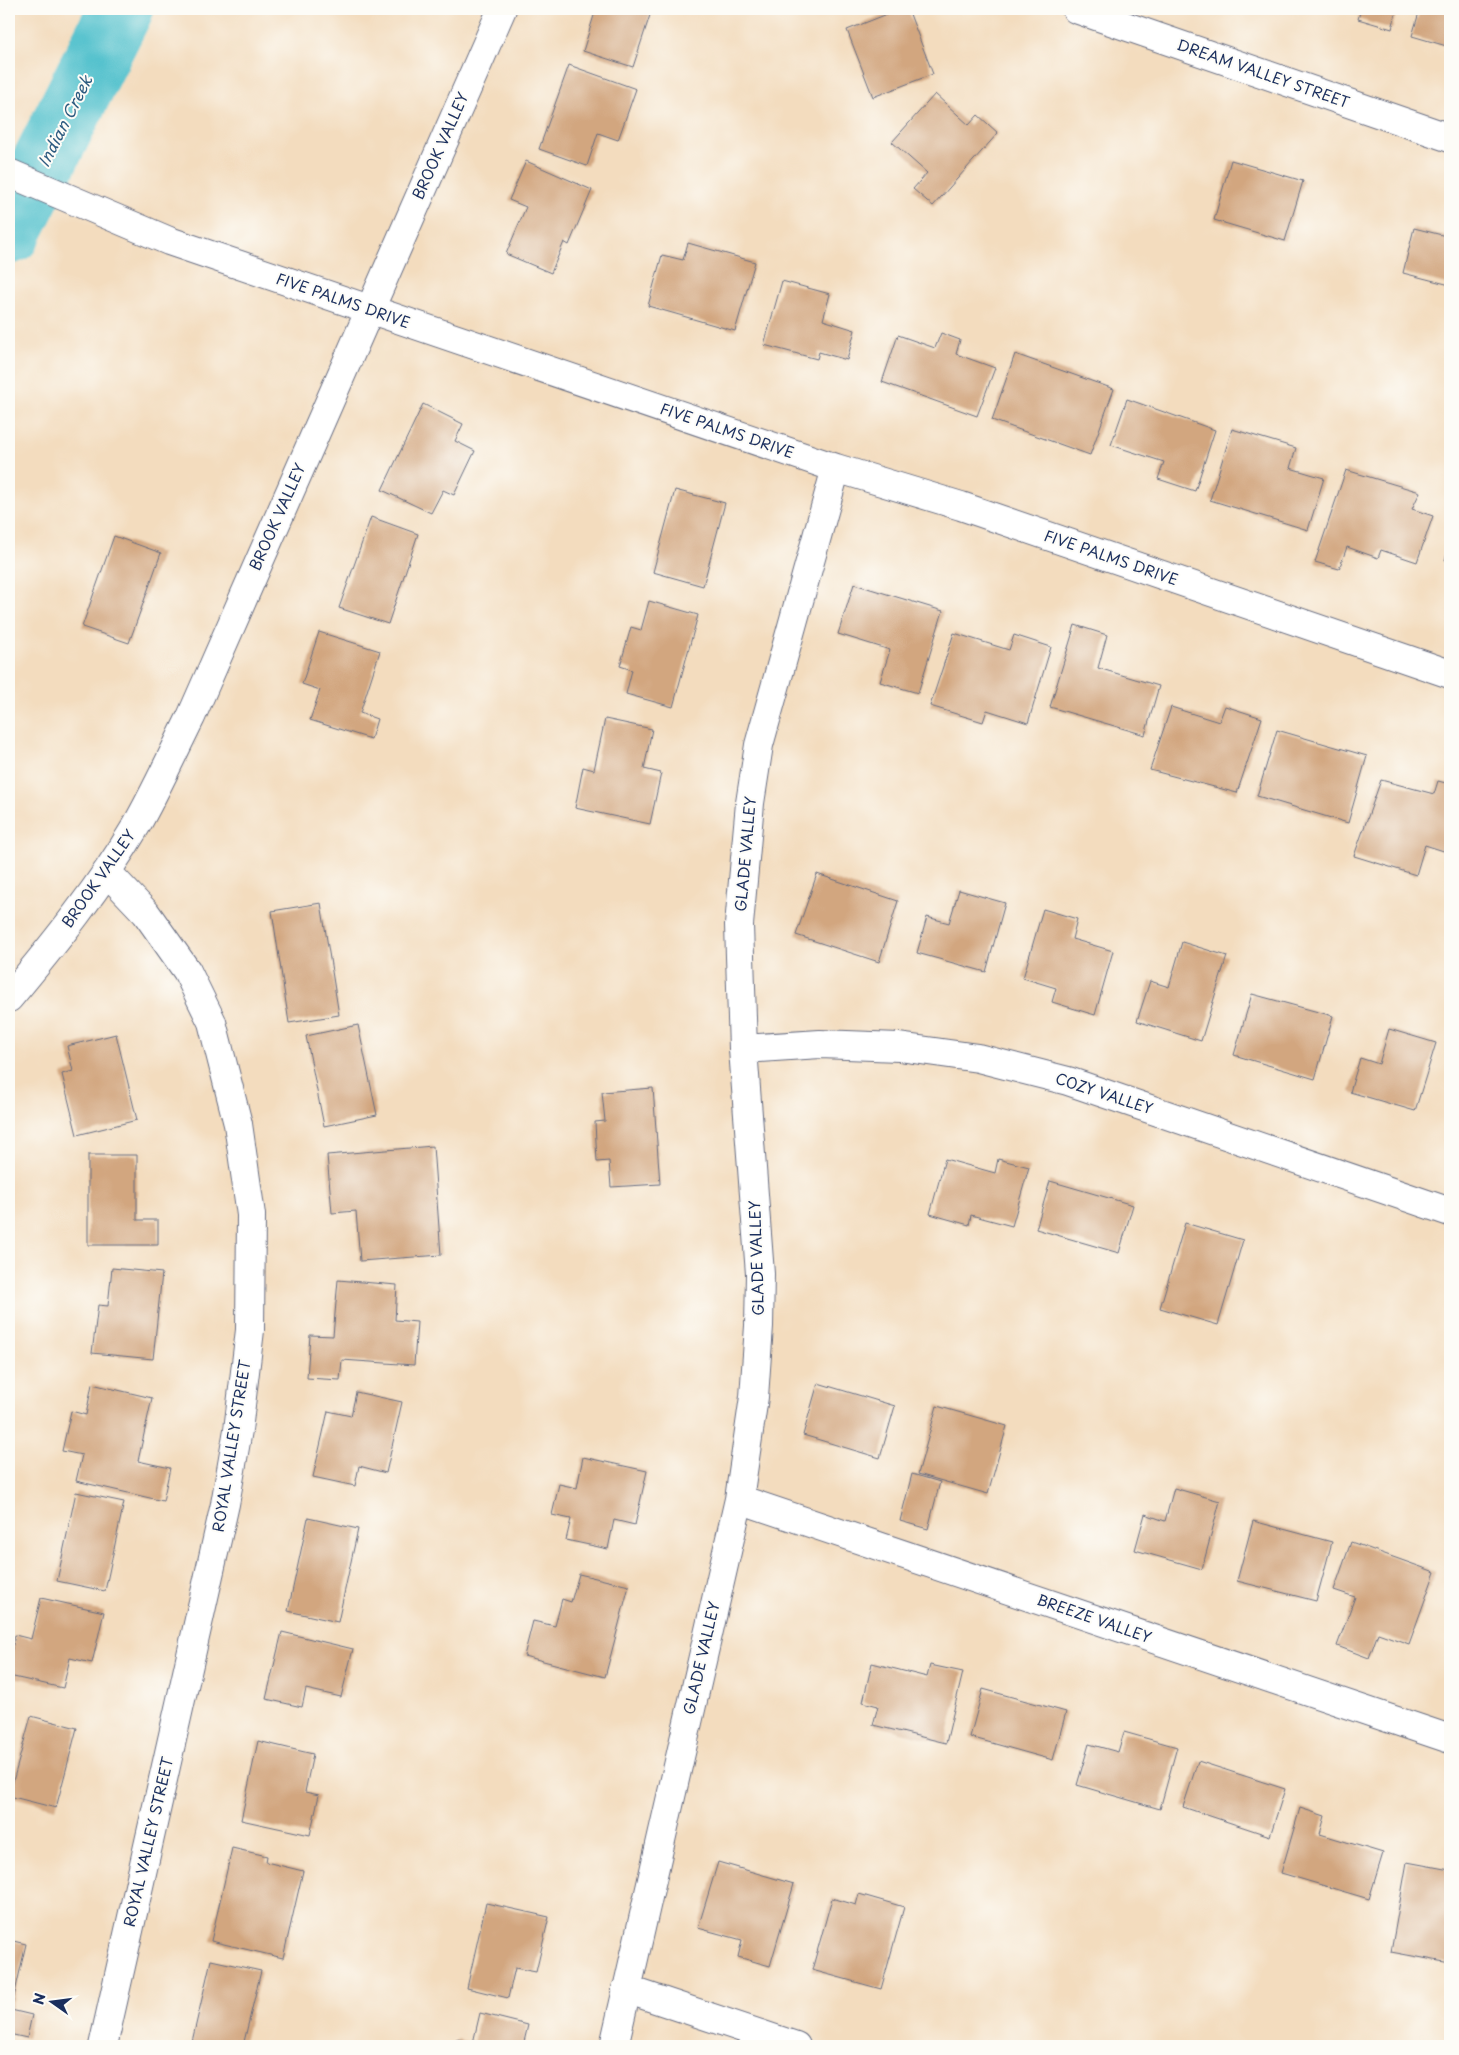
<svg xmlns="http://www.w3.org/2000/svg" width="1459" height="2055" viewBox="0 0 1459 2055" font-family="'Playpen Sans',sans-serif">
  <rect width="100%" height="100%" fill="#fdfcf7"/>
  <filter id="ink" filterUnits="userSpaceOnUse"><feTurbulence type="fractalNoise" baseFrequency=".02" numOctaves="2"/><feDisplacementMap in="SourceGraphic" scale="10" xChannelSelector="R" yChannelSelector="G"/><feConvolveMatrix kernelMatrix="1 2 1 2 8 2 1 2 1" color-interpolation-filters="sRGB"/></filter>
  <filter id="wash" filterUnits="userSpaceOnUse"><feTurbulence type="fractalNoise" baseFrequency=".0096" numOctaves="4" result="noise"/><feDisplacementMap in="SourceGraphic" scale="20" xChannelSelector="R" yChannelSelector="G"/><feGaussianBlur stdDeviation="1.12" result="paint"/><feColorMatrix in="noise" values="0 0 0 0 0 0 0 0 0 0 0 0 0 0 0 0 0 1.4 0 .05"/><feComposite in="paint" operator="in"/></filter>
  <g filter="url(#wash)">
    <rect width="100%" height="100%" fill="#f3dcbe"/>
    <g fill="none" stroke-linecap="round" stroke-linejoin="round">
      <path stroke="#56c2ce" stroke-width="65" d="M9 232 121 9"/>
    </g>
    <g id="blocks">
      <path fill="#d2a67f" d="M596 9H652L633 67 583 51Z
        M900 9H908L933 74 873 97 847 30Z
        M1361 9H1397L1392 29 1358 19Z
        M1420 9H1450V47L1412 36Z
        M569 65 636 89 618 140 598 133 587 166 539 149Z
        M935 94 969 125 978 115 998 133 933 206 913 189 927 173 892 142Z
        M1231 160 1303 181 1285 241 1214 220Z
        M526 161 592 190 569 245 564 242 551 273 506 254 526 207 509 200Z
        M1414 228 1450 237V285L1403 273Z
        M688 243 755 262 735 331 648 306 662 255 683 260Z
        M782 281 830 294 823 320 855 330 847 360 819 352 817 359 764 345Z
        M941 333 960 340 956 354 995 368 977 416 882 382 898 335 935 348Z
        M1015 354 1114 389 1090 455 992 420Z
        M1127 399 1215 430 1195 491 1158 479 1164 462 1111 445Z
        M423 404 463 424 455 441 475 451 454 495 443 490 431 513 382 490Z
        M1232 429 1296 448 1290 468 1324 478 1308 530 1210 500Z
        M1346 470 1420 492 1412 509 1433 516 1417 562 1381 550 1378 558 1347 547 1339 569 1315 562Z
        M675 490 725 503 703 586 653 572Z
        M371 517 418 534 388 624 339 608Z
        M114 536 161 553 129 643 82 627Z
        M1450 544V562L1445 560Z
        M854 584 943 611 918 693 880 682 890 650 838 634Z
        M649 601 698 615 673 707 626 694 632 670 620 666 631 627 641 630Z
        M1075 625 1107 635 1098 668 1159 686 1145 735 1050 707Z
        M319 632 380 651 360 713 377 719 371 739 310 720 320 690 302 684Z
        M954 633 1009 650 1014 635 1051 647 1028 723 987 710 983 722 930 706Z
        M1225 706 1262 718 1237 793 1150 770 1171 707 1219 722Z
        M605 719 652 729 644 769 661 773 650 824 575 808 583 767 594 770Z
        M1277 730 1367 756 1348 823 1257 796Z
        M1381 780 1434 794 1438 781 1450 784V853L1425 845 1416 875 1354 856Z
        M817 874 898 901 879 962 796 935Z
        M959 890 1005 903 986 972 917 953 927 917 949 923Z
        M321 903 339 1015 289 1023 272 911Z
        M1043 909 1077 919 1072 939 1113 951 1095 1015 1052 1002 1056 988 1023 978Z
        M1182 942 1227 956 1201 1041 1137 1021 1150 981 1169 987Z
        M1252 994 1333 1016 1315 1079 1234 1055Z
        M358 1025 377 1115 324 1126 306 1036Z
        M1389 1029 1436 1043 1415 1111 1350 1092 1360 1058 1379 1064Z
        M116 1034 137 1120 77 1135 62 1074 73 1071 67 1046Z
        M653 1088 660 1184 611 1187 609 1161 597 1162 595 1122 605 1121 602 1092Z
        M433 1146 441 1255 360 1261 356 1211 332 1213 327 1155Z
        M88 1155H137V1220H158V1245H88Z
        M945 1159 995 1173 998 1159 1029 1167 1012 1226 971 1215 969 1225 930 1214Z
        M1050 1181 1133 1205 1119 1253 1036 1229Z
        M1185 1223 1243 1240 1218 1325 1160 1308Z
        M112 1268 162 1273 153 1359 92 1353 98 1305 108 1306Z
        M338 1280 397 1285 395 1320 417 1322 414 1365 342 1360 340 1380 307 1378 310 1335 333 1336Z
        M818 1383 895 1406 880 1458 803 1435Z
        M92 1384 152 1398 138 1461 170 1468 163 1501 76 1481 82 1455 62 1451 71 1411 86 1415Z
        M356 1392 402 1402 386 1473 359 1466 355 1486 313 1477 328 1411 351 1416Z
        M937 1406 1007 1426 988 1494 918 1474Z
        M583 1457 647 1471 635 1525 614 1520 608 1549 566 1540 571 1519 552 1515 559 1484 577 1488Z
        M912 1474 940 1482 928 1529 900 1521Z
        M1174 1488 1220 1501 1202 1569 1135 1550 1145 1514 1165 1521Z
        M76 1492 124 1502 105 1591 57 1581Z
        M308 1518 358 1529 338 1622 288 1611Z
        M1253 1521 1332 1542 1316 1601 1237 1581Z
        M1351 1542 1435 1572 1409 1644 1378 1633 1369 1658 1337 1646 1355 1597 1334 1590Z
        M579 1574 629 1586 605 1677 524 1656 533 1621 555 1626 562 1599 571 1602Z
        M41 1598 104 1612 92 1663 70 1658 63 1688 9 1676V1663L15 1635 31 1639Z
        M282 1632 353 1649 341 1697 306 1689 302 1707 266 1699Z
        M872 1663 927 1677 930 1665 963 1672 946 1743 873 1725 878 1706 863 1702Z
        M983 1689 1066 1712 1053 1760 970 1737Z
        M31 1716 77 1728 56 1808 9 1796Z
        M1124 1732 1177 1747 1160 1809 1077 1785 1089 1744 1118 1752Z
        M258 1741 313 1754 305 1792 319 1795 310 1835 241 1820Z
        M1198 1761 1285 1789 1270 1836 1183 1807Z
        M1300 1808 1325 1816 1320 1834 1383 1853 1369 1899 1281 1873Z
        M232 1848 267 1856 266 1862 303 1871 283 1958 211 1941Z
        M718 1862 794 1884 770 1966 738 1957 742 1940 698 1928Z
        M1407 1862 1450 1870V1963L1391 1952Z
        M859 1894 904 1907 881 1989 812 1970 832 1898 856 1905Z
        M486 1903 549 1917 536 1972 515 1968 508 1998 467 1988Z
        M9 1940 26 1944 11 2010 32 2015 27 2038 9 2034Z
        M211 1960 261 1971 243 2046H191Z
        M480 2013 528 2025 523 2046H455L457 2039 473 2043Z"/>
    </g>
  </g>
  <g filter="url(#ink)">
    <use href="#blocks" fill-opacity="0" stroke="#676c80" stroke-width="1"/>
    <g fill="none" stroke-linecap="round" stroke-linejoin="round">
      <g stroke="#676c80" stroke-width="30">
        <path id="minor" d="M1076 9 1450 138
          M9 173 169 241 836 468 961 506 1450 674
          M9 998C55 943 100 887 136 826 156 791 173 753 191 717L502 9
          M743 1049 820 1044 899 1047 978 1058 1068 1081 1450 1212
          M739 1499 1450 1739
          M626 1989 796 2046
          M103 2046 225 1504 238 1430 250 1330 251 1215 238 1124 212 1022 187 971 146 913 107 872
          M614 2046 739 1499 754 1397 759 1326 760 1274 743 1049 739 925 750 803 759 745 836 468"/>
      </g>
      <use href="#minor" stroke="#fff" stroke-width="28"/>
    </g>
  </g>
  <g text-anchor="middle" stroke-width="4" stroke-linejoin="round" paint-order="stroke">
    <g font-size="15" fill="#1b2f5e" stroke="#fdfcf7">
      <text transform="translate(1263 74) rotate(19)" y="5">DREAM VALLEY STREET</text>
      <text transform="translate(441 146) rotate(-66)" y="5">BROOK VALLEY</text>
      <text transform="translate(343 301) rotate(19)" y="5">FIVE PALMS DRIVE</text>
      <text transform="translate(727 431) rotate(19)" y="5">FIVE PALMS DRIVE</text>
      <text transform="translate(278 517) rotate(-66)" y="5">BROOK VALLEY</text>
      <text transform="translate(1111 558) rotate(19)" y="5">FIVE PALMS DRIVE</text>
      <text transform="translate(746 854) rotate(-85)" y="5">GLADE VALLEY</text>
      <text transform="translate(99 879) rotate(-55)" y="5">BROOK VALLEY</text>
      <text transform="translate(1104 1094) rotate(18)" y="5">COZY VALLEY</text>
      <text transform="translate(757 1258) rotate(-92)" y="5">GLADE VALLEY</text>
      <text transform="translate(232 1446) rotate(-81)" y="5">ROYAL VALLEY STREET</text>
      <text transform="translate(1094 1619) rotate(19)" y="5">BREEZE VALLEY</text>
      <text transform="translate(702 1658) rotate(-77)" y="5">GLADE VALLEY</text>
      <text transform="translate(149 1842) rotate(-77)" y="5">ROYAL VALLEY STREET</text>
    </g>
    <g font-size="16" font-style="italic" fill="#2d5b80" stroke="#fdfcf7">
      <text transform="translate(65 121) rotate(-63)" y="6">Indian Creek</text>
    </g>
  </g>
  <rect width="1459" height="2055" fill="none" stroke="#fdfcf7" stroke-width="30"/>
  <g transform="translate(52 2002) rotate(284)" stroke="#fdfcf7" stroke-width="4" paint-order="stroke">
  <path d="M0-4L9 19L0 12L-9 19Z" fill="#1b2f5e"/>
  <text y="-8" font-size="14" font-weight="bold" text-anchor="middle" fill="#1b2f5e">N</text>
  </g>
</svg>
